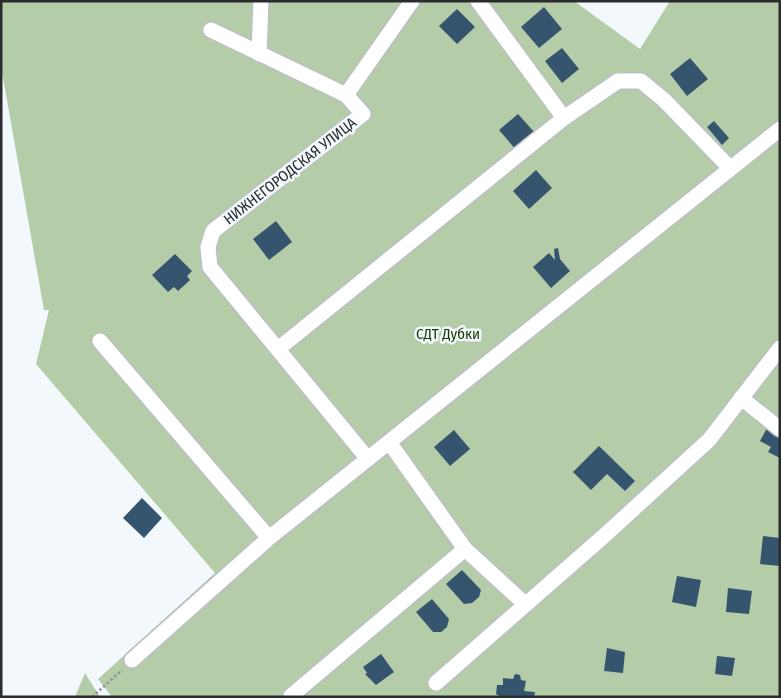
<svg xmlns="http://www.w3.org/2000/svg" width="781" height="698" viewBox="0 0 781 698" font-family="'Fira Sans Condensed',sans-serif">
  <rect width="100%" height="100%" fill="#f3f8fc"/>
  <path fill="#b5cca8" d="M1 1H574L640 49 670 1H780V697H112L98 679 215 573 36 364 49 310H44L1 66Z
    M85 673 100 697H75Z"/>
  <path fill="#35556f" d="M544 7 562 29 539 48 521 27Z
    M457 9 475 27 457 44 439 26Z
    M562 48 579 69 562 83 545 61Z
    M690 58 708 79 687 96 670 74Z
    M518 114 536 134 517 151 499 130Z
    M714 121 729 138 722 145 707 127Z
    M536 170 552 188 529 209 513 191Z
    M276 221 292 242 269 260 253 239Z
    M558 248 560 259 570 271 551 288 533 267 549 253 555 260 554 249Z
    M175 254 192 271 187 276 190 280 178 291 174 287 168 292 152 275Z
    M772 419 780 423V458L768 452 771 447 760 441Z
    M454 430 470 449 450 466 434 447Z
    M599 446 635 481 625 491 607 474 591 490 573 472Z
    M142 498 162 518 144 538 123 518Z
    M763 536 780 538V566L760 564Z
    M462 570 481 590 479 597 472 603 464 604 446 584Z
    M677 576 701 580 696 607 672 602Z
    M728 588 752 591 749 614 726 612Z
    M432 599 449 619 447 627 441 632H433L416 612Z
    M607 648 625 652 623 673 604 671Z
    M381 654 394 672 376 685 365 674 367 673 363 667Z
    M717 656 735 658 732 676 715 674Z
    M515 674 520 675 521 680 526 681 524 691 535 692 534 697H501L496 694 497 685H503V678L513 679Z"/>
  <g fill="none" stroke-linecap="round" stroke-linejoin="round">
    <g stroke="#bcc0c4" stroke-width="18">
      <path id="street" d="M478 1 564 118
        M211 30 346 95
        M259 54 261 1
        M100 341 269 538
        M278 349 564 118 618 81H641L664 100 730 168
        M741 398 780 429
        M389 442 465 549 525 604
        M368 459 210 267 208 247 213 231 363 114 346 95 412 1
        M132 660 269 538 780 129
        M436 683 605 535 709 440 780 348
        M291 696 465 549"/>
    </g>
    <path stroke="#929599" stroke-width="2.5" stroke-dasharray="2.5 2.5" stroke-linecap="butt" d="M92 697 122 670"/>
    <use href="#street" stroke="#fff" stroke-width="15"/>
  </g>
  <g text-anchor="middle" stroke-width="5" stroke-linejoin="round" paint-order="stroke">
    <g font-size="15" fill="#2a2c2e" stroke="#f3f8fc">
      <text transform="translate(290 171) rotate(-38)" y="5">НИЖНЕГОРОДСКАЯ УЛИЦА</text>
    </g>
    <g font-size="15" fill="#1a3700" stroke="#f3f8fc">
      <text x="448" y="339">СДТ Дубки</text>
    </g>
  </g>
  <rect width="781" height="698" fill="none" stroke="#2a2c2e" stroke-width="5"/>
</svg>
